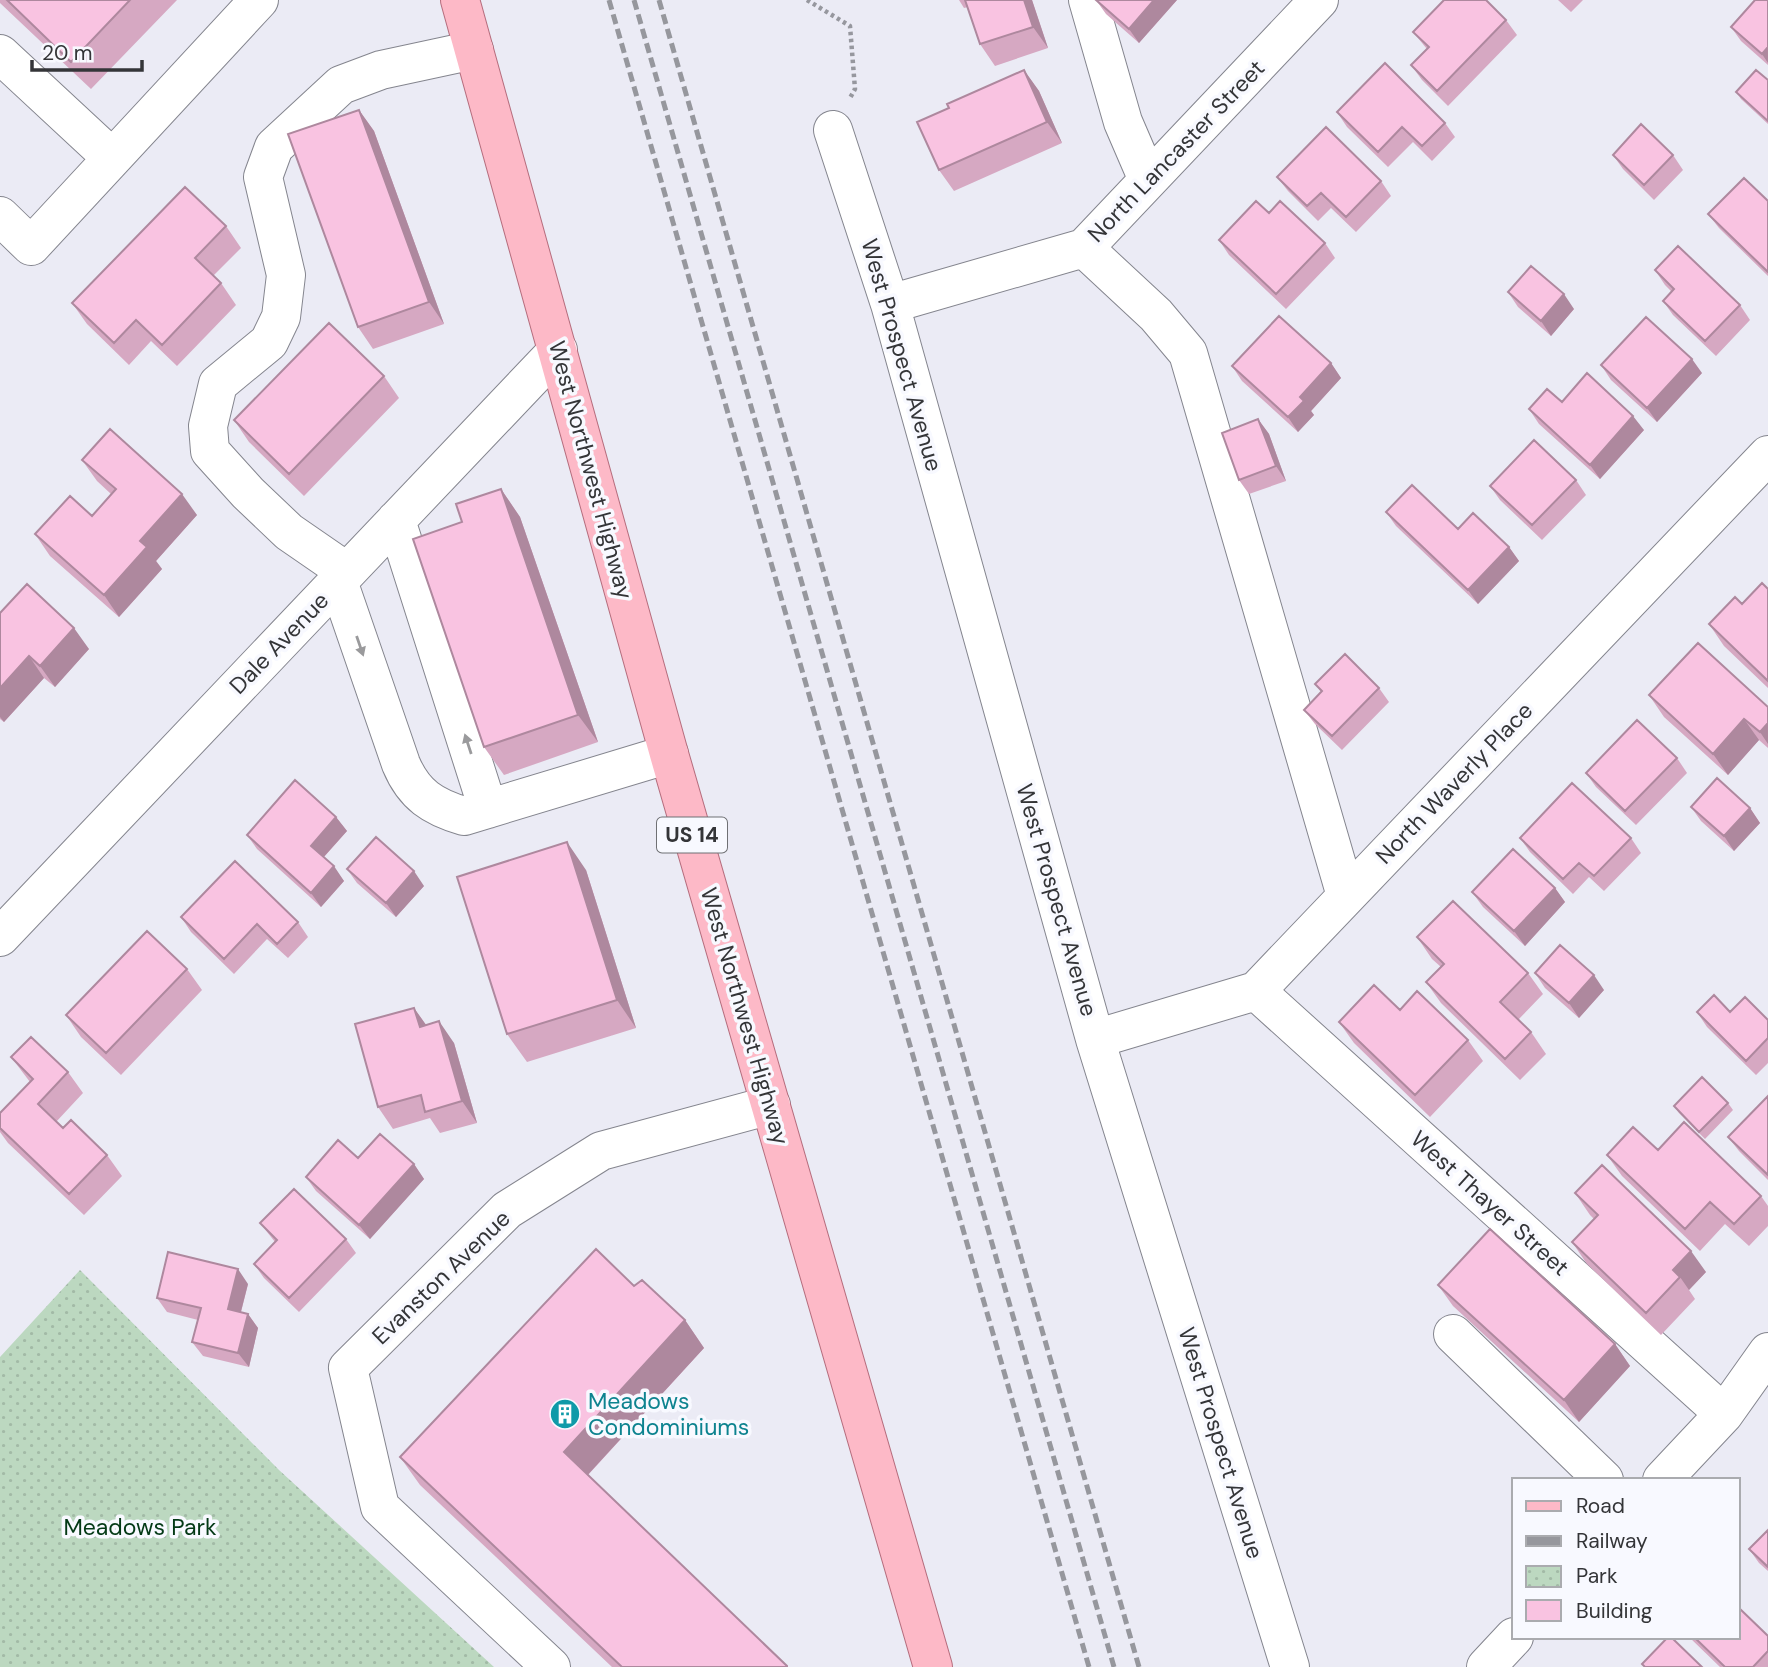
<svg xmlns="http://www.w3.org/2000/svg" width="1768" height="1667" viewBox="0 0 1768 1667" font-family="'DM Sans',sans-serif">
  <defs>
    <pattern id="park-dots" width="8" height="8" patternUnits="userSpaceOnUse" patternTransform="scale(1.75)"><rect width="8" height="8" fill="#bcd8c0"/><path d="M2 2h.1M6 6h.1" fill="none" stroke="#a2baa6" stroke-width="1.8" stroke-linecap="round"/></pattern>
  </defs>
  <rect width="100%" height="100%" fill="#ebebf5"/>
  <path fill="url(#park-dots)" d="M80 1270 279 1470 494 1667H0V1357Z"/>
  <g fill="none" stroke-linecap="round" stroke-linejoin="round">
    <g stroke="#84858e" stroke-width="40">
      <path id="minor" d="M1088 0 1123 122 1148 180
        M0 54 112 158
        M833 130 890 304 1095 1039 1290 1667
        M0 216 31 246 259 0
        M1084 248 1156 315 1188 353 1346 896
        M890 304 1084 248 1319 0
        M396 520 488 809
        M347 572 289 532 248 493 210 451 208 426 218 384 269 342 281 317 286 275 263 177 274 147 341 85 381 70 474 50
        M338 581 401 764C414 795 433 807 464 816L669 754
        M0 937 558 350
        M1256 991 1724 1414
        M1095 1039 1256 991 1768 455
        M1453 1334 1604 1480
        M1662 1480 1724 1414 1768 1352
        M551 1667 380 1507 348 1368 507 1210 601 1151 771 1105
        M1486 1667 1514 1637"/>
    </g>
    <g stroke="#b56d7d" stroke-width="40">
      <path id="major" d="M460 0 669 754 933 1667"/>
    </g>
    <path stroke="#96979e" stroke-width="4.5" stroke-dasharray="3.5 3.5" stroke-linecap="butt" d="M807 0 850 26 855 89 850 98"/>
    <use href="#minor" stroke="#fff" stroke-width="38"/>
    <use href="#major" stroke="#fdb9c7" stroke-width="38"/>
    <path stroke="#96979d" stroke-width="5" stroke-dasharray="10 5" stroke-linecap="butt" d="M609 0 1089 1667
      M634 0 1114 1667
      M659 0 1139 1667"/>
  </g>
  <path fill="#d6a8c2" d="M0 0H177L91 89 0 3Z
    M959 0H1032L1048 48 995 66 980 44 968 7 964 8Z
    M1096 0H1177L1139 43 1106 14Z
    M1558 0H1583L1571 12Z
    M1768 0V65L1741 41 1731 27Z
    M1506 20 1517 35 1448 106 1422 80 1411 65 1427 49 1413 32Z
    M1024 70 1039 91 1062 143 954 191 939 170 949 108Z
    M1768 80V124L1741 99 1736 92Z
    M359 110 374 131 444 324 373 349 358 327Z
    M1337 112 1445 123 1455 137 1432 161 1413 142 1388 167 1347 127Z
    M1613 155H1673L1683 170 1654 200 1623 169Z
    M1277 177 1381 181 1391 196 1356 232 1331 208 1318 221 1288 191Z
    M1768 201V276L1719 228 1708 214Z
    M1269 213 1325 243 1335 258 1286 309 1229 255 1219 240Z
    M226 226 241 248 213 276 221 283 236 305 177 366 151 341 129 365 87 324 72 303Z
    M1655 270 1740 305 1750 320 1716 356 1673 315 1663 301 1672 292 1665 285Z
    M1508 292 1574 309 1551 336 1518 307Z
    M1331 363 1341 378 1311 411 1314 415 1298 432 1242 381 1232 366Z
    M1601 365 1702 373 1657 422 1611 380Z
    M384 376 399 398 304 496 249 442 234 420Z
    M1562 402 1644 430 1600 479 1539 424 1529 409Z
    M1258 419 1269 434 1286 481 1249 494 1239 480Z
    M82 460 197 515 156 561 162 569 119 617 50 556 35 534 92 516 111 494 97 481Z
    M1576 480 1586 495 1542 540 1500 500 1490 486Z
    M501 489 520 517 598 742 504 775 484 747 462 522Z
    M1386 512 1458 529 1509 547 1519 561 1478 604 1396 526Z
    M1768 589V688L1724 646 1709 624Z
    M0 613 89 649 55 687 44 678 4 722 0 719Z
    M1315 684 1379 688 1389 702 1342 750 1315 724 1304 710 1321 692Z
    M1649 695 1768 707V748L1759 740 1728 775 1664 717Z
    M1677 758 1687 773 1636 825 1596 787 1586 773Z
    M1691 807 1750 808 1760 823 1734 851 1701 821Z
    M336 817 347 831 324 857 344 881 321 907 257 849 247 835Z
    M1520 838H1631L1641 853 1604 891 1589 877 1573 894 1530 852Z
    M347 869 424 886 396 917 357 883Z
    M586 870 636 1028 527 1062 507 1034Z
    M1555 888 1565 902 1525 946 1483 907 1472 892Z
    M181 917 298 922 308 937 288 958 267 939 234 974 191 932Z
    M1417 937 1528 973 1543 994 1518 1020 1531 1032 1546 1054 1520 1080 1441 1003 1426 982 1441 967 1432 959Z
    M187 969 202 990 121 1075 81 1037 66 1015Z
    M1535 973 1604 990 1579 1018 1545 988Z
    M414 1008 426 1025 454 1043 477 1123 440 1133 430 1118 393 1129 378 1107Z
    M1400 1010 1468 1040 1483 1061 1430 1117 1354 1043 1339 1022Z
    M1697 1012H1730L1768 1020V1063L1756 1075 1707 1027Z
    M11 1057 68 1072 83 1093 56 1122 63 1128 107 1155 122 1176 84 1215 8 1143 0 1132V1128L30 1082Z
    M1768 1096V1180L1739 1151 1728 1137Z
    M1728 1103 1733 1110 1705 1139 1679 1113 1674 1106Z
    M1658 1150 1761 1196 1768 1206V1226L1749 1246 1725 1224 1700 1251 1622 1176 1607 1155Z
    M358 1158 414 1164 424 1179 370 1239 316 1191 306 1177Z
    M1575 1193 1706 1272 1689 1290 1695 1299 1661 1335 1587 1264 1572 1242 1594 1219 1590 1215Z
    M260 1223 346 1239 356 1253 299 1312 264 1278 254 1264 275 1242Z
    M248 1284 241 1312 248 1314 258 1328 249 1367 203 1356 192 1342 198 1320 167 1312 157 1298Z
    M1438 1285 1615 1344 1630 1366 1579 1422 1453 1306Z
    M634 1286 685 1320 704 1348 588 1475 788 1667H612L420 1485 400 1457Z
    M1768 1530V1571L1759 1563 1749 1549Z
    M1768 1636V1667H1720L1689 1637Z"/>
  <path fill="#ae889e" d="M1024 0H1032L1048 48 1033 27Z
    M1154 0H1177L1139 43 1129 29Z
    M1768 47V63L1762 54Z
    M1024 70 1039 91 1062 143 1047 122Z
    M359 110 374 131 444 324 429 302Z
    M1564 294 1574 309 1551 336 1541 321Z
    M1692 359 1702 373 1657 422 1647 408Z
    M1331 363 1341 378 1311 411 1314 415 1298 432 1288 417 1300 397Z
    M1633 416 1644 430 1600 479 1590 465Z
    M1258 419 1269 434 1286 481 1276 466Z
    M501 489 520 517 598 742 578 715Z
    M182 494 197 515 156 561 162 569 119 617 104 595 140 541Z
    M1509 547 1519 561 1478 604 1468 590Z
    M74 628 89 649 55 687 40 666Z
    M29 656 44 678 4 722 0 717V688Z
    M1744 719 1759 740 1728 775 1713 754Z
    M1768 723V744L1760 732Z
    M1750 808 1760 823 1734 851 1724 836Z
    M336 817 347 831 321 860 311 846Z
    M567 842 586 870 636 1028 617 1000Z
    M334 866 344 881 321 907 311 893Z
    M414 871 424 886 396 917 386 903Z
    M1555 888 1565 902 1525 946 1514 931Z
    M1594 975 1604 990 1579 1018 1569 1003Z
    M414 1008 429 1029 420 1027Z
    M439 1021 454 1043 477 1123 462 1101Z
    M414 1164 424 1179 370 1239 359 1225Z
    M1691 1251 1706 1272 1689 1290 1680 1277 1673 1270Z
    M238 1269 248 1284 238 1323 228 1309Z
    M248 1314 258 1328 249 1367 238 1353Z
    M685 1320 704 1348 583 1480 564 1452Z
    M1615 1344 1630 1366 1579 1422 1564 1400Z"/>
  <path fill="#f9c3e1" stroke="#ae889e" stroke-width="2" d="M7 0H130L71 62Z
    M965 0H1024L1033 27 980 44Z
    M1096 0H1154L1129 29Z
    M1444 0H1486L1506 20 1437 91 1411 65 1429 47 1413 32Z
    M1755 0H1768V47L1762 54 1731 27Z
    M1385 63 1445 123 1422 146 1402 127 1378 152 1337 112Z
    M1024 70 1047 122 939 170 917 122 949 108 947 104Z
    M1756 70 1768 80V121L1736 92Z
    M359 110 429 302 358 327 288 134Z
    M1641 124 1673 155 1644 185 1613 155Z
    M1326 127 1381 181 1346 217 1321 193 1307 206 1277 177Z
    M1744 178 1768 201V272L1708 214Z
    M185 187 226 226 195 258 221 283 162 345 136 320 114 343 72 303Z
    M1256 201 1269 213 1280 201 1325 243 1276 294 1219 240Z
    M1678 246 1740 305 1705 341 1663 301 1674 289 1655 270Z
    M1531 266 1564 294 1541 321 1508 292Z
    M1279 316 1331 363 1300 397 1304 401 1288 417 1232 366Z
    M1646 317 1692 359 1647 408 1601 365Z
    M329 323 384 376 289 474 234 420Z
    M1587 373 1633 416 1590 465 1529 409 1547 389 1562 402Z
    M1258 419 1276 466 1239 480 1222 433Z
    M110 429 182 494 140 541 147 547 104 595 35 534 70 496 92 516 116 489 82 460Z
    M1534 440 1576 480 1532 525 1490 486Z
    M1412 485 1458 529 1473 513 1509 547 1468 590 1386 512Z
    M501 489 578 715 484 747 413 539 462 522 456 504Z
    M1762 583 1768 589V681L1709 624 1735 597 1742 604Z
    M27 584 74 628 40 666 29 656 0 688V613Z
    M1698 643 1768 707V723L1760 732 1744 719 1713 754 1649 695Z
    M1345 654 1379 688 1332 736 1304 710 1322 691 1315 684Z
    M1637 720 1677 758 1625 811 1586 773Z
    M1717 778 1750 808 1724 836 1691 807Z
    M295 780 336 817 311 846 334 866 311 893 247 835Z
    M1572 783 1631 838 1594 876 1579 863 1563 879 1520 838Z
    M376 837 414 871 386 903 347 869Z
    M567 842 617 1000 507 1034 457 877Z
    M1513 849 1555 888 1514 931 1472 892Z
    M235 861 298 922 277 944 257 924 224 959 181 917Z
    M1453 901 1528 973 1500 1002 1531 1032 1505 1059 1426 982 1444 964 1417 937Z
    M147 931 187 969 106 1053 66 1015Z
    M1560 945 1594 975 1569 1003 1535 973Z
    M1374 985 1400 1010 1417 991 1468 1040 1415 1095 1339 1022Z
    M1714 995 1730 1012 1745 997 1768 1020V1038L1746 1061 1697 1012Z
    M414 1008 420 1027 439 1021 462 1101 425 1112 421 1095 378 1107 355 1024Z
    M31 1037 68 1072 38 1104 63 1128 71 1120 107 1155 69 1194 0 1128V1113L33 1079 11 1057Z
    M1702 1077 1728 1103 1699 1132 1674 1106Z
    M1768 1096V1175L1728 1137Z
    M1684 1122 1761 1196 1734 1224 1710 1202 1685 1229 1607 1155 1633 1127 1658 1150Z
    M380 1134 414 1164 359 1225 306 1177 338 1140 358 1158Z
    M1602 1165 1691 1251 1673 1270 1680 1277 1646 1313 1572 1242 1598 1215 1575 1193Z
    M294 1189 346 1239 289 1298 254 1264 277 1240 260 1223Z
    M1490 1229 1615 1344 1564 1400 1438 1285Z
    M596 1249 634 1286 642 1280 685 1320 564 1452 787 1666V1667H622L400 1457Z
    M168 1252 238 1269 228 1309 248 1314 238 1353 192 1342 201 1308 157 1298Z
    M1768 1530V1567L1749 1549Z
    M1738 1607 1768 1636V1651L1753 1667H1725L1694 1637H1738Z
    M1668 1637H1671L1702 1667H1645L1642 1664Z"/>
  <defs><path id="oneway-solid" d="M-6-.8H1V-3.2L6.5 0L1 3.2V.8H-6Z" transform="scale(1.75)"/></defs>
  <g fill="#9a9a9c">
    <use href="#oneway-solid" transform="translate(360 646) rotate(71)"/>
    <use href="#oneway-solid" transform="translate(468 744) rotate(-108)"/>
  </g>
  <defs>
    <g id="building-disc" transform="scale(1.575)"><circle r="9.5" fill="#0f9aa8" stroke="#f8f9ff"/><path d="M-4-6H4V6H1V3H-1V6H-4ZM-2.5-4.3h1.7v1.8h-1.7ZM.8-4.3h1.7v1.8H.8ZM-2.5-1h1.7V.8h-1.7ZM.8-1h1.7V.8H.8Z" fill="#fff"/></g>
  </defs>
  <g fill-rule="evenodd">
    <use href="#building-disc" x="565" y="1414"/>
  </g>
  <g text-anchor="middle" stroke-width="7" stroke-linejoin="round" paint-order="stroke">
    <rect fill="#f8f9ff" stroke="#6f7074" stroke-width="2" x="657" y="817.5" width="70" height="35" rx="5"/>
    <g font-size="21" font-weight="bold" fill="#343538">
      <text x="692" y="842">US 14</text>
    </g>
    <g font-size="23" fill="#343538" stroke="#f8f9ff">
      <text transform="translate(1176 151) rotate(-46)" y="8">North Lancaster Street</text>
      <text transform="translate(902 355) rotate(74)" y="8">West Prospect Avenue</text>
      <text transform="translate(591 470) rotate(75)" y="8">West Northwest Highway</text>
      <text transform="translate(279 643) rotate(-46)" y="8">Dale Avenue</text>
      <text transform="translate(1454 783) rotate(-46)" y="8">North Waverly Place</text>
      <text transform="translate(1057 900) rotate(74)" y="8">West Prospect Avenue</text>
      <text transform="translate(745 1016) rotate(74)" y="8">West Northwest Highway</text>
      <text transform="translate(1490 1203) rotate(42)" y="8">West Thayer Street</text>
      <text transform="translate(441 1277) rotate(-44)" y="8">Evanston Avenue</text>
      <text transform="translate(1221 1443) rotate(73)" y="8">West Prospect Avenue</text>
    </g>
    <g font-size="23" fill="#0d838f" stroke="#f8f9ff" text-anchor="start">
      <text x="588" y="1409">Meadows<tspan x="588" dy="26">Condominiums</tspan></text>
    </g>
    <g font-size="23" fill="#043a16" stroke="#f8f9ff">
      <text x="140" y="1535">Meadows Park</text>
    </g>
  </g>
  <rect x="1512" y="1478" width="228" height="161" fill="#f8f9ff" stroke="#aaabaf" stroke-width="2"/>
  <rect x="1526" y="1501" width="35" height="10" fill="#fdb9c7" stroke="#aaabaf" stroke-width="2"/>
  <text x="1576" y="1513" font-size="21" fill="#343538">Road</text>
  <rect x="1526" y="1536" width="35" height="10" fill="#96979d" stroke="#aaabaf" stroke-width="2"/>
  <text x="1576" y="1548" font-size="21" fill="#343538">Railway</text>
  <rect x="1526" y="1566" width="35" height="21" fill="url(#park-dots)" stroke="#aaabaf" stroke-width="2"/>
  <text x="1576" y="1583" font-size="21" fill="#343538">Park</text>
  <rect x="1526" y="1600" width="35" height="21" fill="#f9c3e1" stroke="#aaabaf" stroke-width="2"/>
  <text x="1576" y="1618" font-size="21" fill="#343538">Building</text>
  <path d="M32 60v10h110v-10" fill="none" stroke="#343538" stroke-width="3.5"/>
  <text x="42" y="60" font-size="21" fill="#343538" stroke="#f8f9ff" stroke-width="5" paint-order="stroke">20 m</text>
</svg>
